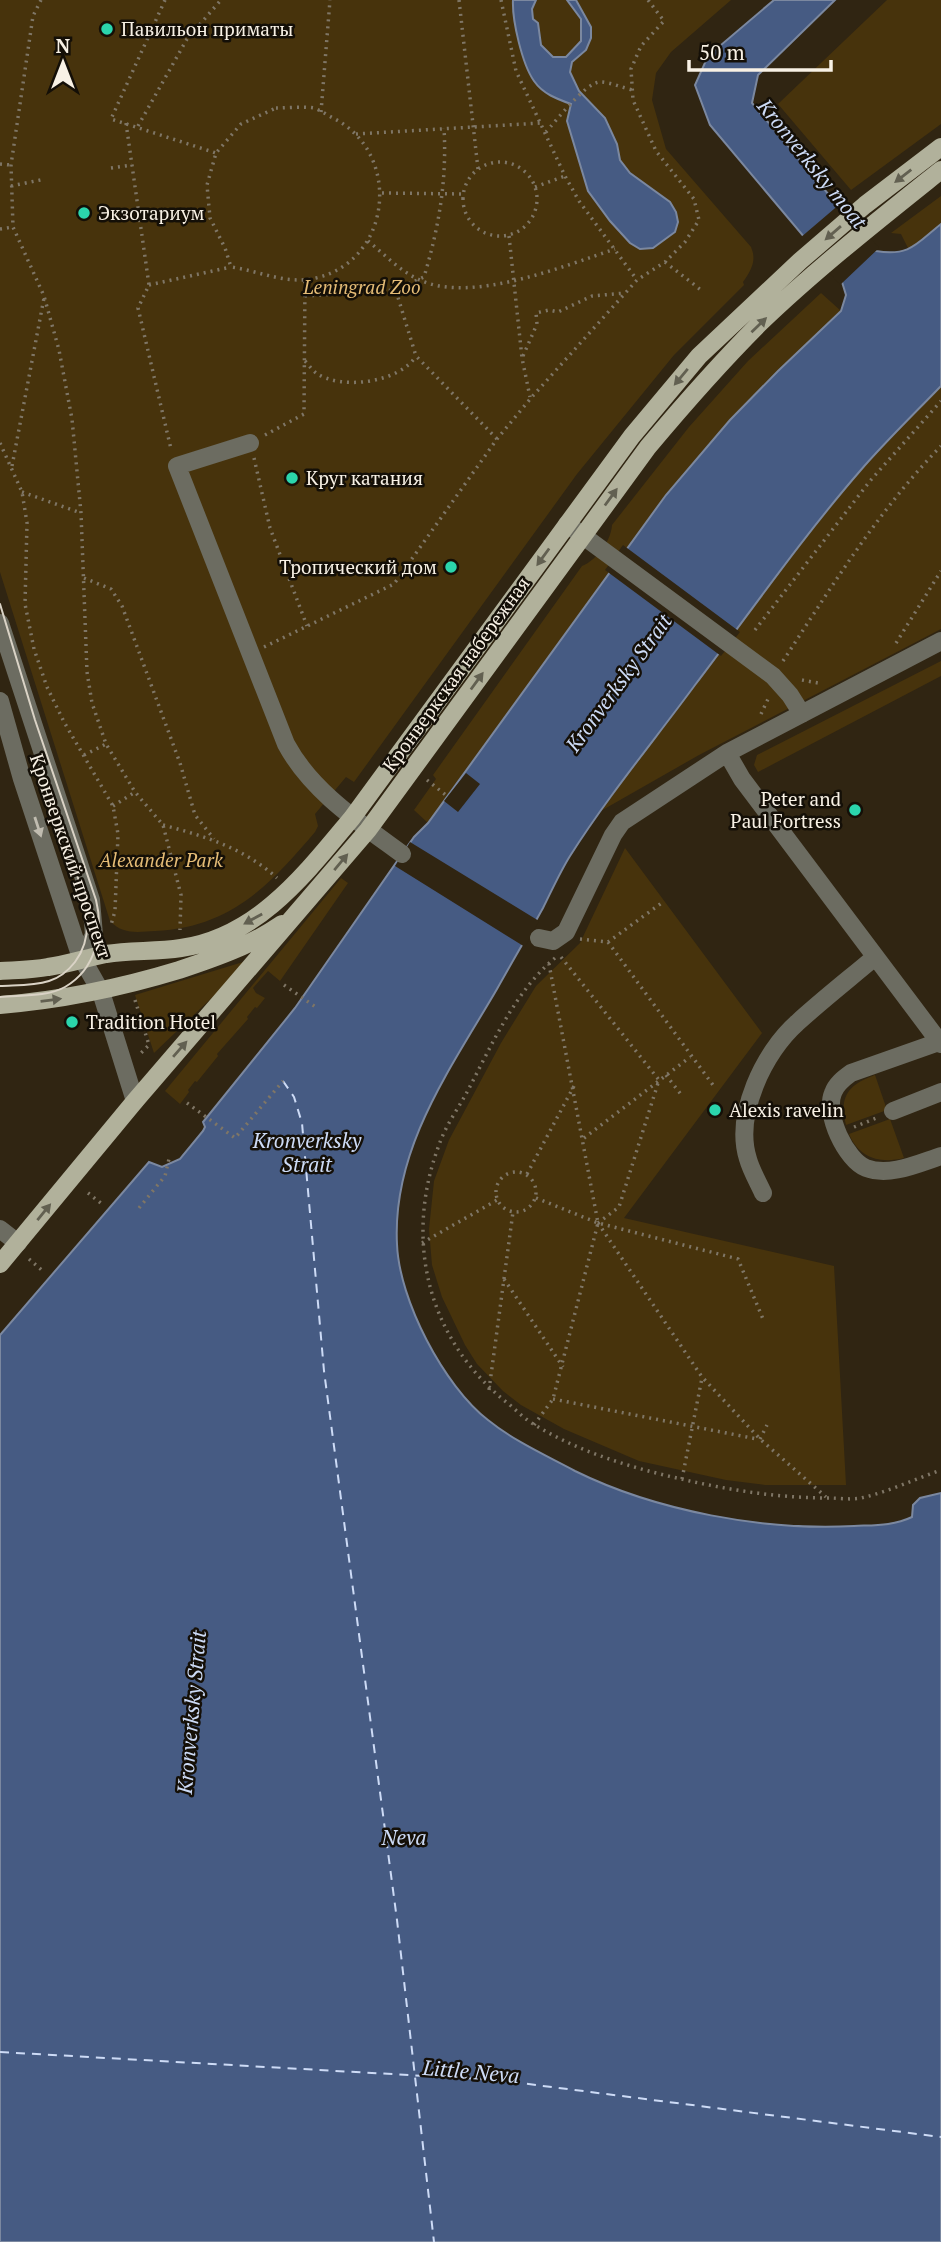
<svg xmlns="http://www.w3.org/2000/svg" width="941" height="2242" viewBox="0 0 941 2242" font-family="'PT Serif',serif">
  <rect width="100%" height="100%" fill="#302512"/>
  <path fill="#47330c" d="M0 0H731L671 52 656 73 652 100 666 149 751 247C757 261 751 270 743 282L744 285 674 355 577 474 354 782 346 777 315 814 318 826 315 832C269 886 231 927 155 931 138 932 123 935 110 921L0 572Z
    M887 0H941V124L851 190 778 104Z
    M941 196V224L909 250 901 234 891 233Z
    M821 293 841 311 778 371 730 420 666 495 428 823 414 810 436 779 433 775 582 566C597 560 611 541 612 525L689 427 748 361Z
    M941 386V629L699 755 599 812 805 538 861 470Z
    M941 661V676L758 772 754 765 757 755Z
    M625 848 762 1033 624 1218 834 1266 846 1485H765L726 1480 639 1461 564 1429 521 1405 503 1391 477 1364 465 1345 442 1297 432 1265 429 1229 434 1181 449 1140 501 1043 536 986 580 943Z
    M341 878 348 883 280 981 268 971 253 988 256 993 265 998 257 1008 255 1007 247 1017 248 1019 217 1054 218 1056 197 1082 195 1081 188 1090 189 1092 180 1104 165 1091Z
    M243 962 245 966 154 1053 135 995Z
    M875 1075 887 1110 846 1125C839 1096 848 1085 875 1075Z
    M890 1119 904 1158C880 1164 859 1158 849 1134Z"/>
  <path fill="#465b83" stroke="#7b88a0" stroke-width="2" d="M513 0H536L532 9 533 19 538 23 541 45 553 57H566L581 41V19L567 0H576L591 27V38L586 50 572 62 570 72 579 91 605 118 617 144 620 160 630 173 670 202 676 212 678 222 675 232 653 248 640 249 630 243 610 221 588 191 567 121 571 104C557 99 543 94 534 81 522 64 512 20 513 0Z
    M774 0H835L758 75 752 103 876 251C910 257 917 243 941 224V386C914 414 885 442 860 471 801 539 749 614 695 685 653 742 608 796 570 856 560 872 552 890 543 908 528 935 512 962 497 989 451 1068 392 1148 397 1244 399 1300 444 1386 488 1420 514 1441 545 1455 575 1471 656 1511 764 1531 854 1526 874 1525 893 1526 912 1517L913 1505 920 1498 941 1493V2242H0V1335L149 1162 162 1167 180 1159 203 1131 205 1127 203 1122 295 1008 414 837 428 823 666 495 730 420 778 371 841 311 846 295 842 282 710 125 695 85 708 56Z"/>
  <path fill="#302512" d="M841 203 879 248 840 285 800 238Z
    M623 545 740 632 721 656 605 570Z
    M466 773 480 784 458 812 444 801Z
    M410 842 539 921 525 947 395 866Z"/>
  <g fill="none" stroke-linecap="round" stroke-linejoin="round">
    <path stroke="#cddbf6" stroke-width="2" stroke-dasharray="9 7" stroke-linecap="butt" d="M283 1081 294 1097 302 1123 324 1371 397 1920 434 2242
      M0 2052 497 2080 941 2137"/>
    <path stroke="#7f7666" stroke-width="3.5" stroke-dasharray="2 5" stroke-linecap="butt" d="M41 0 33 16 11 165 13 227 44 296 59 350 72 419 81 513 87 672 92 703 106 744 135 792 163 825 181 895 180 930
      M165 0 111 119 216 153
      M459 0 478 169
      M501 0 516 71 565 176 579 201 637 280
      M276 108C288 108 302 106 314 108 320 110 327 115 333 118 402 152 393 260 316 278 286 285 260 271 231 267L225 248 210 218 207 185 216 153 241 124Z
      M321 112 330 0
      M126 123 149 285 138 308 171 449
      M138 126 187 39 221 0
      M546 132C555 122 586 82 600 82 610 82 623 88 633 90
      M356 134 541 123
      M463 199a37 37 0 1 1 74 0a37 37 0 1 1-74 0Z
      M0 164 11 165
      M111 168 132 165
      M11 186 45 179
      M535 187 565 176
      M382 193 463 194
      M0 229 13 227
      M509 236 522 358 530 397
      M368 241C384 254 401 272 420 280 471 304 564 266 615 249
      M665 262 701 290
      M149 285 231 267
      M396 291 416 356 497 439
      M305 296 395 290 424 277C439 227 447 180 444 128
      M523 356 537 324 536 313 549 310 558 312 592 296 625 293
      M305 361C309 365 312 370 316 373 342 391 400 382 416 356
      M265 435 304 414 305 279
      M0 443 22 492 27 523 25 604 34 649 47 687 64 722 113 806 118 834 115 911 111 925
      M254 458 270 528 307 626
      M12 466 44 298
      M22 492 81 513
      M84 578 111 589 122 606 180 763 195 815 214 839
      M755 630 870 481 941 401
      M896 643 941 571
      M264 647 394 584 497 439 531 398 637 280 665 262 685 242 699 220 694 199 656 151 633 100 631 69 641 46 664 21 648 0
      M783 661C832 586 878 511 941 446
      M802 680 818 683
      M761 714 768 699
      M84 755 106 744
      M427 780 447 796
      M113 806 135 792
      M163 825C204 836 244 848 277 878
      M580 939 608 942 663 902
      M608 942 713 1085
      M561 957 659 1080 619 1207 598 1223
      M555 958C514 992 491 1047 466 1094 457 1110 445 1127 439 1145 403 1241 428 1342 510 1405 518 1412 526 1420 535 1425 584 1455 643 1471 699 1483 742 1492 785 1498 829 1498 839 1498 851 1500 861 1498 888 1492 915 1479 941 1470
      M284 985 317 1008
      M135 1000 149 1045 139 1055
      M666 1075 683 1097
      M187 1103 235 1138 283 1081
      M854 1127 879 1117
      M584 1138 690 1057
      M496 1192a20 20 0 1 1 40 0a20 20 0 1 1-40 0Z
      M527 1174 574 1086
      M88 1193 102 1204
      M536 1198 598 1223 738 1259 763 1319
      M139 1208 165 1176 169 1159
      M598 1223 702 1377 760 1439 826 1497
      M422 1243 497 1200
      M29 1259 44 1272
      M504 1279 563 1367
      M489 1390 513 1212
      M553 1399 757 1439
      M534 1425 553 1399 598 1223 549 964
      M760 1439 767 1425
      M682 1479 702 1378"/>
    <path stroke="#6c6c61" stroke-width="18" d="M250 443 177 466 286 744C311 791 360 823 402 854
      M567 524 773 676 790 695 802 714
      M0 623 91 900 94 935 81 960
      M0 701 22 779 80 955 101 992 135 1101
      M727 753 742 779 941 1044
      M539 938 553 941 566 932 613 835 622 822 727 753 941 641
      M939 1042 851 1073C844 1078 836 1084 833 1093 824 1114 846 1160 866 1168 890 1177 919 1163 941 1156
      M893 1111 941 1092
      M763 1193C758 1182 751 1170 748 1159 734 1115 764 1052 797 1023 822 1000 849 979 875 957
      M0 1229 18 1243"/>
    <path stroke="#b1b19b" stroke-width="18" d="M0 971C16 970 33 970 48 967 68 964 86 958 106 954 131 950 156 952 181 948 258 937 306 873 352 818L632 436 699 356 800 261 865 205 941 147
      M0 1005C62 1000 120 988 179 970 215 958 250 946 282 924
      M0 1264 135 1101 368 830 648 447C684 404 720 363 760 323 815 270 881 218 941 170"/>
    <path stroke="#dad3c6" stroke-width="2" d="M0 604 35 720 96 900C104 932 96 969 65 987 47 997 20 995 0 997
      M0 986C16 985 33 986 49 981 59 978 68 971 75 962 102 926 78 881 66 843"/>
  </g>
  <defs><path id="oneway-solid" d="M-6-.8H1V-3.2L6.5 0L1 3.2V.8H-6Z" transform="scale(1.75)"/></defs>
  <g fill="#626051">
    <use href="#oneway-solid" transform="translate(903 176) rotate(142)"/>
    <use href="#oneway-solid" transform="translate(833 233) rotate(139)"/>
    <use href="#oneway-solid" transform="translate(759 325) rotate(-44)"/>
    <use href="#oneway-solid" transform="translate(681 377) rotate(130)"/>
    <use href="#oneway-solid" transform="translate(611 497) rotate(-54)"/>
    <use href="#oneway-solid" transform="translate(543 557) rotate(126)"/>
    <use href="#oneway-solid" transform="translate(477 681) rotate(-54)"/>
    <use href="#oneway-solid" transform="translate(341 862) rotate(-50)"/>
    <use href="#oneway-solid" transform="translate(253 919) rotate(151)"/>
    <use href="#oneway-solid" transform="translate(51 1000) rotate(-7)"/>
    <use href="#oneway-solid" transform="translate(180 1049) rotate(-49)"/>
    <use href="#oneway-solid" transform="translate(44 1212) rotate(-51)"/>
  </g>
  <use fill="#c0bcb0" href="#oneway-solid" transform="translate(38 827) rotate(72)"/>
  <g fill="#2bd5ac" stroke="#140f07" stroke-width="2.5">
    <circle cx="107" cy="29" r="7"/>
    <circle cx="84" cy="213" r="7"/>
    <circle cx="292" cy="478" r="7"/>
    <circle cx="451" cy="567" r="7"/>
    <circle cx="855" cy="810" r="7"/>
    <circle cx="72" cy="1022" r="7"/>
    <circle cx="715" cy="1110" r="7"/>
  </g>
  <g text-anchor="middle" stroke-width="5" stroke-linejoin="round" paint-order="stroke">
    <g font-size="19" fill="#f8f1e5" stroke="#140f07" text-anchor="start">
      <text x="121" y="36">Павильон приматы</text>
      <text x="98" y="220">Экзотариум</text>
      <text x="306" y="485">Круг катания</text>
      <text x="437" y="574" text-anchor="end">Тропический дом</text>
      <text x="841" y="806" text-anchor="end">Peter and<tspan x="841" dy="22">Paul Fortress</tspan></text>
      <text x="86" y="1029">Tradition Hotel</text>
      <text x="729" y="1117">Alexis ravelin</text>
    </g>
    <g font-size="19" font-style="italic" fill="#e5bc76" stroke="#140f07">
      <text x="362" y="294">Leningrad Zoo</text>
      <text x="161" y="867">Alexander Park</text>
    </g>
    <g font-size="19" fill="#f8f1e5" stroke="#140f07">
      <text transform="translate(456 674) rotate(-54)" y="7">Кронверкская набережная</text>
      <text transform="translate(71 856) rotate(71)" y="7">Кронверкский проспект</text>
    </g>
    <g font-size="21" font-style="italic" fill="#cddbf6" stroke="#140f07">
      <text transform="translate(812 164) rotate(51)" y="7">Kronverksky moat</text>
      <text transform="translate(619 683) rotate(-54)" y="7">Kronverksky Strait</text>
      <text x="307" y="1148">Kronverksky<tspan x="307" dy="24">Strait</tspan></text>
      <text transform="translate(192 1712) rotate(-85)" y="7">Kronverksky Strait</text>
      <text x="404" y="1845">Neva</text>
      <text transform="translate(471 2072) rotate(5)" y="7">Little Neva</text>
    </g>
  </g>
  <g transform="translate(63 63)" stroke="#140f07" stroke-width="5" paint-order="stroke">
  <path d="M0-5L12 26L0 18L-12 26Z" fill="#f8f1e5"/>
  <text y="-10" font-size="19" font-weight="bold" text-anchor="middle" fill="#f8f1e5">N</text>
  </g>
  <path d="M689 60v10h142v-10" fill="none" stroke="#f8f1e5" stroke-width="3.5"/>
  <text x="699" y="60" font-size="21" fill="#f8f1e5" stroke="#140f07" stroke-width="5" paint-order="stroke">50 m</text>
</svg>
